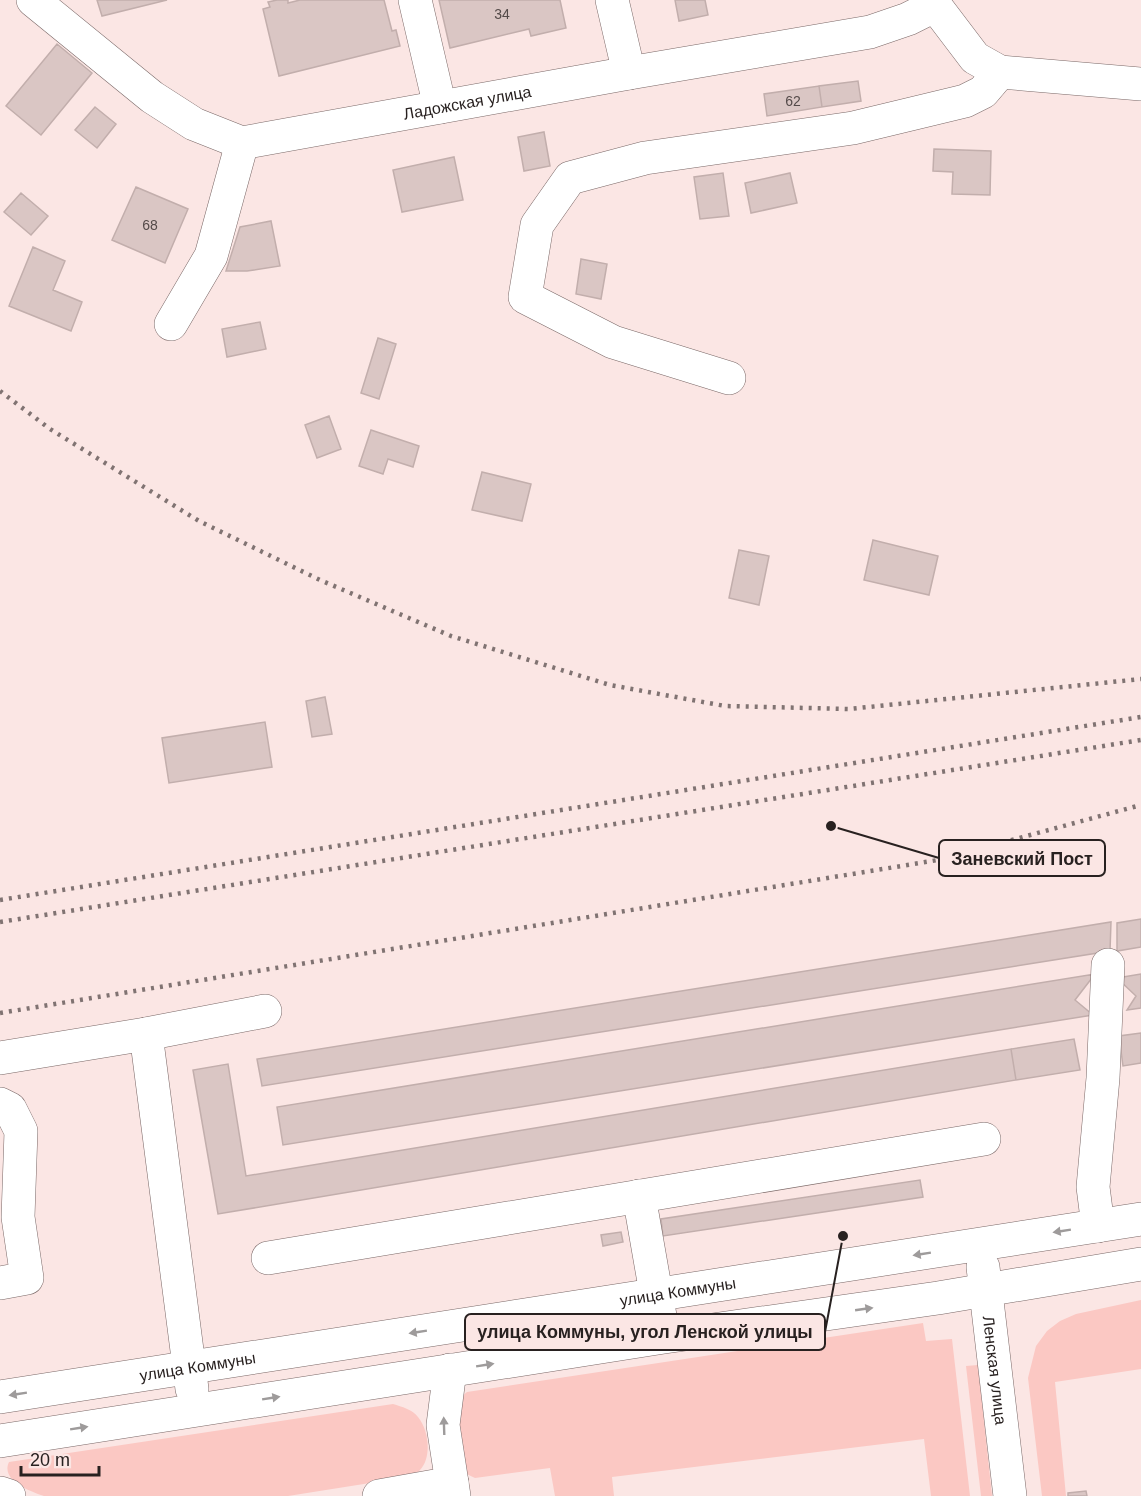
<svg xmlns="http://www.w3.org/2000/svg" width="1141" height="1496" viewBox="0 0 1141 1496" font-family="Arial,sans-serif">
  <rect width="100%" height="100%" fill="#fbe6e4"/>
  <path fill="#fbc8c3" d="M1141 1300V1369L1055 1382 1066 1496H1042L1028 1378 1036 1346 1047 1331 1060 1321 1076 1314Z
    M923 1323 926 1341 952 1339 970 1496H931L924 1439 612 1477 614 1496H555L550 1468 475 1478 456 1469V1401L467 1392Z
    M978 1365 992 1496H981L966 1366Z
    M393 1404C402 1407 412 1409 418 1417 429 1430 432 1458 420 1470 417 1474 412 1475 408 1477L288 1496H44C32 1492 0 1481 9 1462Z"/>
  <path fill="#dac6c4" stroke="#c2aeac" stroke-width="1.5" d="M97 0H167L102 16Z
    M277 0H288V3L300 0H384L392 31 396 30 400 46 279 76 263 9 270 7 268 2Z
    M439 0H560L566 28 531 36 529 29 450 48Z
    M675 0H705L708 15 679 21Z
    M57 44 92 73 41 135 6 106Z
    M858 81 861 101 822 107 819 86Z
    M819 86 822 107 767 116 764 94Z
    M95 107 116 124 97 148 75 130Z
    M544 132 550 166 524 171 518 137Z
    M934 149 991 151 990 195 952 194 953 172 933 171Z
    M454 157 463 200 402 212 393 170Z
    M723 173 729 216 700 219 694 177Z
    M790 173 797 203 751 213 745 183Z
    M136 187 188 209 165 263 112 240Z
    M21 193 48 216 31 235 4 212Z
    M271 221 280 266 247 271H226L240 227Z
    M33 247 65 261 53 290 82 302 71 331 9 306Z
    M581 259 607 264 601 299 576 294Z
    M260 322 266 349 227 357 222 329Z
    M378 338 396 344 379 399 361 393Z
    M329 416 341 449 317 458 305 425Z
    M371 430 419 446 413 467 388 459 383 474 359 466Z
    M482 472 531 484 522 521 472 510Z
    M873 540 938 556 929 595 864 580Z
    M739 550 769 556 759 605 729 598Z
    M325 697 332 734 312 737 306 701Z
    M265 722 272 767 169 783 162 738Z
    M1141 919V947L1117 951V923Z
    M1111 922 1110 951 262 1086 257 1059Z
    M1095 974 1075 1000 1093 1015 283 1145 277 1107Z
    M1141 974V1008L1127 1010 1136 996 1117 978Z
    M1141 1033V1063L1123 1066 1119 1036Z
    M1074 1039 1080 1070 1016 1080 1011 1049Z
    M1011 1049 1016 1080 218 1214 193 1070 228 1064 246 1176Z
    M920 1180 923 1197 663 1236 661 1219Z
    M621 1232 623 1242 603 1246 601 1235Z
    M1086 1491 1087 1496H1068V1493Z"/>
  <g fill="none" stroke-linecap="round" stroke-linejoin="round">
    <g stroke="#7a6867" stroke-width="34">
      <g id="minor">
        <path id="s1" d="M33 0 152 97 194 124 242 143 629 73 870 32 908 19 934 6"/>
        <path d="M415 0 440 107"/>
        <path d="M612 0 629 73"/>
        <path d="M931 0 975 58 1000 72 1141 84"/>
        <path d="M171 324 211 256 242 143"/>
        <path d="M729 378 613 342 525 297 537 225 570 178 645 158 853 128 965 101 983 92 1000 72"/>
        <path d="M146 1034 192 1389"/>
        <path d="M0 1058 146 1034 265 1011"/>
        <path d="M0 1104 10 1109 21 1131 18 1217 27 1278 0 1283"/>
        <path d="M639 1196 660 1316"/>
        <path d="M1098 1226 1093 1187 1103 1078 1108 965"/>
        <path d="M268 1258 984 1139"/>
        <path id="s2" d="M983 1267 1010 1496"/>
        <path d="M450 1370 443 1425 454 1496"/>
        <path id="s3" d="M0 1397 1141 1219"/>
        <path d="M0 1441 664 1337 938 1298 1141 1264"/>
        <path d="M0 1493 9 1496"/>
        <path d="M379 1496 452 1483"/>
      </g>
    </g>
    <use href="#minor" stroke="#fff" stroke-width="33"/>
    <path stroke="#807372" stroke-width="4.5" stroke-dasharray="3 6" stroke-linecap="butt" d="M0 391 50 429 199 521 320 580 451 636 610 685 725 706 849 709 1141 679
      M0 900 1141 717
      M0 922 1141 740
      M0 1013 938 860 1141 805"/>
  </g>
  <defs><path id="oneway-solid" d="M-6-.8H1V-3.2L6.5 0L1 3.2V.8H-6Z" transform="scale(1.5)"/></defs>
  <g fill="#9e9b9b">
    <use href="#oneway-solid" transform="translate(1062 1231) rotate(171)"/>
    <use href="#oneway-solid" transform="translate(922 1254) rotate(171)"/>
    <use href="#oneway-solid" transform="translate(864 1309) rotate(-8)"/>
    <use href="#oneway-solid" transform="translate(418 1332) rotate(171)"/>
    <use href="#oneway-solid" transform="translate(485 1365) rotate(-9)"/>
    <use href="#oneway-solid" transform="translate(18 1394) rotate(171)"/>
    <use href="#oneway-solid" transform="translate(271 1398) rotate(-9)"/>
    <use href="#oneway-solid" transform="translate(444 1426) rotate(-92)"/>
    <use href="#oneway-solid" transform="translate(79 1428) rotate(-9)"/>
  </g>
  <g text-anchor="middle" stroke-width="5" stroke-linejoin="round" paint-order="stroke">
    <g font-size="14" fill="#544a49">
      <text x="502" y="19">34</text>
      <text x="793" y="106">62</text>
      <text x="150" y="230">68</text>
    </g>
    <g font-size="16" fill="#282120" stroke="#fbe6e4">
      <text dy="6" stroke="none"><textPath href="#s1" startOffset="484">Ладожская улица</textPath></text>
      <text dy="6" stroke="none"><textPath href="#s3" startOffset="686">улица Коммуны</textPath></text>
      <text dy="6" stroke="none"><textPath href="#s3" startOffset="200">улица Коммуны</textPath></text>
      <text dy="6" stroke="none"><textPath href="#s2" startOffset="104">Ленская улица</textPath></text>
    </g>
  </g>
  <path fill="none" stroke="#282120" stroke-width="2" d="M831 826L939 858M843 1236L825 1332"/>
  <g fill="#282120" stroke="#fbe6e4" stroke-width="2">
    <circle cx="831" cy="826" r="6"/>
    <circle cx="843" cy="1236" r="6"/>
  </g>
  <g fill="#fbe6e4" stroke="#282120" stroke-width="2">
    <rect x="939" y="840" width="166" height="36" rx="6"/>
    <rect x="465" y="1314" width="360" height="36" rx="6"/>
  </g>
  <g font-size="18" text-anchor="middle" font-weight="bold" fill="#282120">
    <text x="1022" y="865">Заневский Пост</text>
    <text x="645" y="1338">улица Коммуны, угол Ленской улицы</text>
  </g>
  <path d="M21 1466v9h78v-9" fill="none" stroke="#282120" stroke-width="3"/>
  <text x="30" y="1466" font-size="18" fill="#282120" stroke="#fbe6e4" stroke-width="4.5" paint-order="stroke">20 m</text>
</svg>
